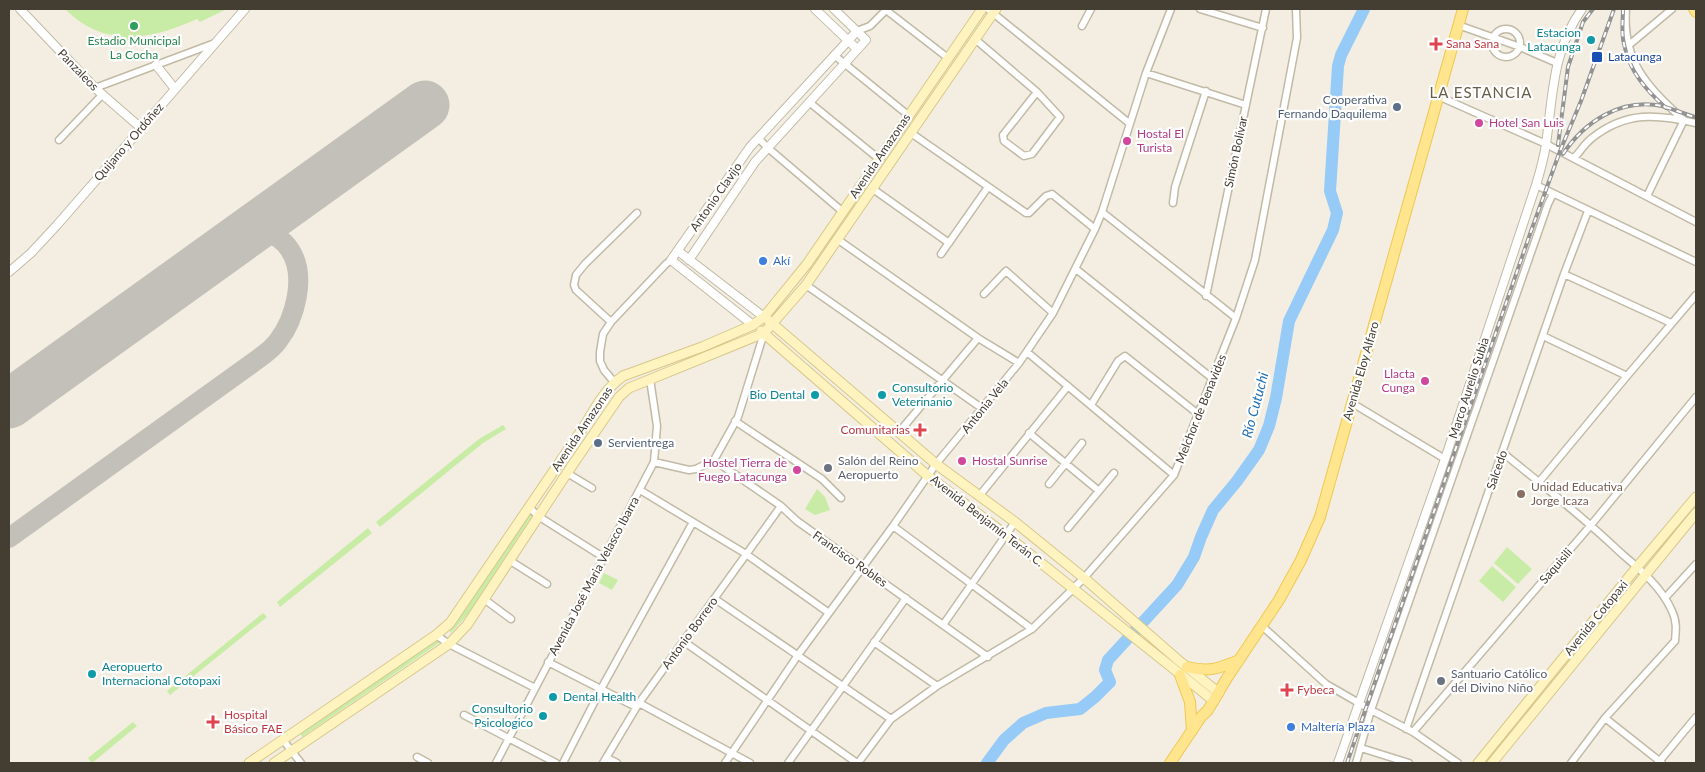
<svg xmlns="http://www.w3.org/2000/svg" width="1705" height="772" viewBox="0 0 1705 772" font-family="Lato,sans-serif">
  <rect width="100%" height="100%" fill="#f3eee1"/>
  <path fill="#c8eca5" d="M65 9H227L200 22 197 19C177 28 157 35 134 37V41H117V36C96 33 80 24 65 9Z
    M503 425 506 429 483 443 380 527 376 522 479 439Z
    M817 489 825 497 830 510 815 515 805 509Z
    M530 510 534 513 468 614 451 633 449 630 461 616Z
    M368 528 372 533 280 607 277 602Z
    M1507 547 1532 569 1518 584 1494 563Z
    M1492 566 1516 587 1503 602 1479 581Z
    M604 573 618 580 612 590 599 583Z
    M263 613 267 617 170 695 167 691Z
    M437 638 439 643 302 737 301 734Z
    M133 722 137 726 92 763 88 758Z"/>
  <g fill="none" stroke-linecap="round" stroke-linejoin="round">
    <path stroke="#96caf7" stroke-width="12" d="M987 763 1004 740 1023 723 1046 713 1080 709 1095 697 1110 682 1105 670 1108 660 1177 585 1194 557 1201 537 1213 510 1237 481 1259 450 1269 426 1276 398 1289 321 1333 230 1337 213 1330 191 1338 66 1341 55 1364 9"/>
    <path stroke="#c3c0ba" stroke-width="20" d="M9 538 258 359C265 354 273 348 278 341 295 319 307 276 290 250 283 238 269 232 256 226"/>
    <path stroke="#c3c0ba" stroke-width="49" d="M9 404 425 105"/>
    <g stroke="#c1baa6" stroke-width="9">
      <path id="minor" d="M988 9 1129 123
        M1200 9 1263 28
        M1626 9C1622 60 1647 88 1684 120L1647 196
        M886 10 948 58
        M1458 25 1520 47 1557 63
        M1082 26 1091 9
        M1492 43a14 14 0 1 1 28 0a14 14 0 1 1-28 0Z
        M857 31 870 26 887 9
        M975 39 1037 92 1060 117 1032 154 1024 156 1004 141 1003 135 1037 92
        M1629 45 1672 9
        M834 55 908 115
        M1146 73 1246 105
        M95 88 215 43
        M1438 96 1546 144 1696 222
        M809 102 879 159
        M911 133 1026 213H1029L1046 196 1052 194 1095 229
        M758 138 768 148 843 212
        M59 140 102 95
        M1574 158C1580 152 1585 143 1592 138 1626 111 1657 114 1696 123
        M1536 185 1696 262
        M873 189 949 243
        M1173 203 1175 187 1206 91
        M1102 212 1236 318
        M837 239 978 338 1019 363
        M941 254 988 187
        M1076 269 1213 379
        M1564 274 1671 323
        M806 285 983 409
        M984 294 1006 271 1053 313
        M1206 296 1266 9
        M611 322 576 290 574 285 576 275 585 264 637 213
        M1543 336 1627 376
        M1027 352 1174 475
        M614 382 604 370 600 361V352L603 334 611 322 666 264 671 260
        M1352 403 1445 459
        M1091 405 1118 361 1125 356 1198 414
        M735 421 822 479 841 498
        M900 431 978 338
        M1029 433 1099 491
        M1503 453C1544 486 1584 518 1622 554 1641 570 1662 588 1672 611 1677 621 1676 630 1675 641L1605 718 1571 763
        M714 460 781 506 797 521 988 657
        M654 462 689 470 696 469 714 460 738 417 764 333
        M567 473 592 488
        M1539 482 1627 376 1696 295
        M1049 484 1082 443
        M640 490 746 554 829 613
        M980 495 1068 386
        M529 507 538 516 603 557
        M893 526 1032 629
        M1068 528 1114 473
        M509 560 547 584
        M1665 598 1696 564
        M484 599 511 619
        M715 599 891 719
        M943 625 1015 522
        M1262 626 1326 684 1371 710 1413 732 1458 763
        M436 635 449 644 535 688
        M683 641 857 763
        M874 642 937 686
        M548 662 636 707
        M639 703 750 763
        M464 715 556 763
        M1605 718 1662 763
        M1406 729 1564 274 1588 211
        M1413 732 1591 525 1696 397
        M283 740 301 763
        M1361 748 1409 763
        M417 757 428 763
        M607 758 617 763
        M496 763 654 462 657 426 650 379
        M563 763 601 689 693 522
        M603 763 639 703 781 506
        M725 763 798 655 893 526 936 464 1019 363 1053 313 1095 229 1102 212 1146 73 1171 9
        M788 763 906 598
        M858 763 891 719 937 686 1032 629 1084 578 1174 475 1236 318 1255 260 1297 38 1296 9
        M1356 763 1371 710 1548 204 1553 194
        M1658 763 1696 717"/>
    </g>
    <g stroke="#c1baa6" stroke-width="10">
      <path id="tertiary" d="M20 9 95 88 141 128
        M815 9 857 49
        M156 65 175 89
        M678 251 764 317
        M689 260 755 162 866 40 834 9
        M9 272 31 253 57 225 245 9
        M753 325 671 260 750 147 857 31
        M1338 763 1445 459 1536 185C1540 172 1544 158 1546 144 1553 96 1552 51 1582 9"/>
    </g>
    <g stroke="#d7c88c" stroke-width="11">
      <path id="secondary" d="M768 320 936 464 1015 522 1084 578 1178 660 1219 693
        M761 331 928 476 1006 535 1214 701
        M249 763 436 635 450 623 585 425C596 406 606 388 623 376L702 347 753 325 764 317 807 264 982 9
        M274 763 449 644 467 625 567 473 619 397 629 388 764 333 806 285 996 9
        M1478 763 1637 567 1696 497
        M1492 763 1696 513"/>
    </g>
    <g stroke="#eec853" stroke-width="12">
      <path id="primary" d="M1694 9 1696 12
        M1187 667C1209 672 1217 669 1237 661
        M1180 675 1190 702 1192 731
        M1170 763 1201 717 1208 710 1227 678 1279 600 1301 560 1320 517 1463 9"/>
    </g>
    <use href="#minor" stroke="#fff" stroke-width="6"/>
    <use href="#tertiary" stroke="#fff" stroke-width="8"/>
    <use href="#secondary" stroke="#fff3bf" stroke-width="9"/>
    <use href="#primary" stroke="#ffe58e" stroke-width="10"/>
    <g stroke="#939393" stroke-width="4">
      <path id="rail" d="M1623 9C1623 20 1621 33 1624 44 1629 71 1646 90 1666 108
        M1558 145 1568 67 1583 22 1593 9
        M1563 154C1585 121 1621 98 1662 106 1673 109 1684 114 1695 117
        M1347 763 1530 234 1560 151 1581 101 1614 9"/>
    </g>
    <use href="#rail" stroke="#fff" stroke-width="2" stroke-dasharray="5.5" stroke-linecap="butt"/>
  </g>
  <circle fill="#2e9e5b" stroke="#fff" stroke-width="2" cx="134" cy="26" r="5"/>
  <g fill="#0f9aa8" stroke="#fff" stroke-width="2">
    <circle cx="1591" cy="40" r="5"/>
    <circle cx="815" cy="395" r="5"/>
    <circle cx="882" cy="395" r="5"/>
    <circle cx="92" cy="674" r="5"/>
    <circle cx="553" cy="697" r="5"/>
    <circle cx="543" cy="716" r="5"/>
  </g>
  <g fill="#e0444e" stroke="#fff" stroke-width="2">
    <path d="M1433.5 36.5h5v5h5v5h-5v5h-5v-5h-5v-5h5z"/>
    <path d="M917.5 422.5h5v5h5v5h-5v5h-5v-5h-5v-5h5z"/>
    <path d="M1284.5 682.5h5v5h5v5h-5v5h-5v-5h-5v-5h5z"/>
    <path d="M210.5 714.5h5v5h5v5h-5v5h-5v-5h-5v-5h5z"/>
  </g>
  <rect fill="#1a4fb4" stroke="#fff" stroke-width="2" x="1591" y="51" width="12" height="12" rx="2.5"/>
  <g fill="#5c6f8a" stroke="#fff" stroke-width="2">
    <circle cx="1397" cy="107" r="5"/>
    <circle cx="598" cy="443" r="5"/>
  </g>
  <g fill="#d1479c" stroke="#fff" stroke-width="2">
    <circle cx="1479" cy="123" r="5"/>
    <circle cx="1127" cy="141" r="5"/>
    <circle cx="1425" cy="381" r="5"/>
    <circle cx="962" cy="461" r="5"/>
    <circle cx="797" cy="470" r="5"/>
  </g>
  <g fill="#3f7fe0" stroke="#fff" stroke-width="2">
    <circle cx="763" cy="261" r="5"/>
    <circle cx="1291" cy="727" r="5"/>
  </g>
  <g fill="#6b7280" stroke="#fff" stroke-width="2">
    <circle cx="828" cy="468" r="5"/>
    <circle cx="1441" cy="681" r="5"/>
  </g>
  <circle fill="#8d6e63" stroke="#fff" stroke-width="2" cx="1521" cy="494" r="5"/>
  <g text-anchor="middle" stroke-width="4.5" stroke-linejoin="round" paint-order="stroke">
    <g font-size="12" fill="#0d838f" stroke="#fff" text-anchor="end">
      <text x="1581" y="37">Estacion<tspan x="1581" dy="14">Latacunga</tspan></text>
      <text x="892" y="392" text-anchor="start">Consultorio<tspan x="892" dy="14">Veterinanio</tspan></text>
      <text x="805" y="399">Bio Dental</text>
      <text x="102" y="671" text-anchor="start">Aeropuerto<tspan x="102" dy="14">Internacional Cotopaxi</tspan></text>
      <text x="563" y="701" text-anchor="start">Dental Health</text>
      <text x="533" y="713">Consultorio<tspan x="533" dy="14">Psicologico</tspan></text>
    </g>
    <g font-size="12" fill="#27864d" stroke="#fff">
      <text x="134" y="45">Estadio Municipal<tspan x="134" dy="14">La Cocha</tspan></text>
    </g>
    <g font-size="12" fill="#be3a42" stroke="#fff" text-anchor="start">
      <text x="1446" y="48">Sana Sana</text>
      <text x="910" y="434" text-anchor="end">Comunitarias</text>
      <text x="1297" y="694">Fybeca</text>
      <text x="224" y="719">Hospital<tspan x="224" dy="14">Básico FAE</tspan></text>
    </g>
    <g font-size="12" fill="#164399" stroke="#fff" text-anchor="start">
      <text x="1608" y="61">Latacunga</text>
    </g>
    <g font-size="12" fill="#443e32" stroke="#fff">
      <text transform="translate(78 70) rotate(46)" y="4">Panzaleos</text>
      <text transform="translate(129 142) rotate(-49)" y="4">Quijano y Ordóñez</text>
      <text transform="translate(1236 152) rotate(-78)" y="4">Simón Bolívar</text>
      <text transform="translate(880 156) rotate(-56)" y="4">Avenida Amazonas</text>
      <text transform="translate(716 197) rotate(-55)" y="4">Antonio Clavijo</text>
      <text transform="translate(1361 371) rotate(-74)" y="4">Avenida Eloy Alfaro</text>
      <text transform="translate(1469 388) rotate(-72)" y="4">Marco Aurelio Subia</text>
      <text transform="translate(985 406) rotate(-51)" y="4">Antonia Vela</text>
      <text transform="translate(1201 409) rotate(-68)" y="4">Melchor de Benavides</text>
      <text transform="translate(582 429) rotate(-56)" y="4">Avenida Amazonas</text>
      <text transform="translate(1497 470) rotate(-71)" y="4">Salcedo</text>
      <text transform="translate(987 521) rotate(38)" y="4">Avenida Benjamín Terán C.</text>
      <text transform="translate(850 559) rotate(35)" y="4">Francisco Robles</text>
      <text transform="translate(1556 566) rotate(-49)" y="4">Saquisili</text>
      <text transform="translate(594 576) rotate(-62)" y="4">Avenida José Maria Velasco Ibarra</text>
      <text transform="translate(1596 618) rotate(-51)" y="4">Avenida Cotopaxi</text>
      <text transform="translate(690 633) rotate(-54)" y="4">Antonio Borrero</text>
    </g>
    <g font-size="12" fill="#4e5e75" stroke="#fff" text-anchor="end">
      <text x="1387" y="104">Cooperativa<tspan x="1387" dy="14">Fernando Daquilema</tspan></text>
      <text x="608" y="447" text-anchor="start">Servientrega</text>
    </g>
    <g font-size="12" fill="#b23c85" stroke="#fff" text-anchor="start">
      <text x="1489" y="127">Hotel San Luis</text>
      <text x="1137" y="138">Hostal El<tspan x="1137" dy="14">Turista</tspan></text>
      <text x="1415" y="378" text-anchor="end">Llacta<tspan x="1415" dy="14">Cunga</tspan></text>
      <text x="972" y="465">Hostal Sunrise</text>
      <text x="787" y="467" text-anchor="end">Hostel Tierra de<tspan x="787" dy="14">Fuego Latacunga</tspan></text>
    </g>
    <g font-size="12" fill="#366cbe" stroke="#fff" text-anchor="start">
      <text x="773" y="265">Akí</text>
      <text x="1301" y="731">Maltería Plaza</text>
    </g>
    <g font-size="12" fill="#5b616d" stroke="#fff" text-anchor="start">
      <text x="838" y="465">Salón del Reino<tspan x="838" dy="14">Aeropuerto</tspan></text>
      <text x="1451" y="678">Santuario Católico<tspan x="1451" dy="14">del Divino Niño</tspan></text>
    </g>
    <g font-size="12" fill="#785e54" stroke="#fff" text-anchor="start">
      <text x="1531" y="491">Unidad Educativa<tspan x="1531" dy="14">Jorge Icaza</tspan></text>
    </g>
    <g font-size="14" font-style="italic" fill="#2271b9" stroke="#fff">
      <text transform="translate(1255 405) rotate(-75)" y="5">Río Cutuchi</text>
    </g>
    <g font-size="15" letter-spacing="1" fill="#685d48" stroke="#fff">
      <text x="1481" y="98">LA ESTANCIA</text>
    </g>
  </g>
  <rect width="1705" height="772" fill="none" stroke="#443e32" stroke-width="20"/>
</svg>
